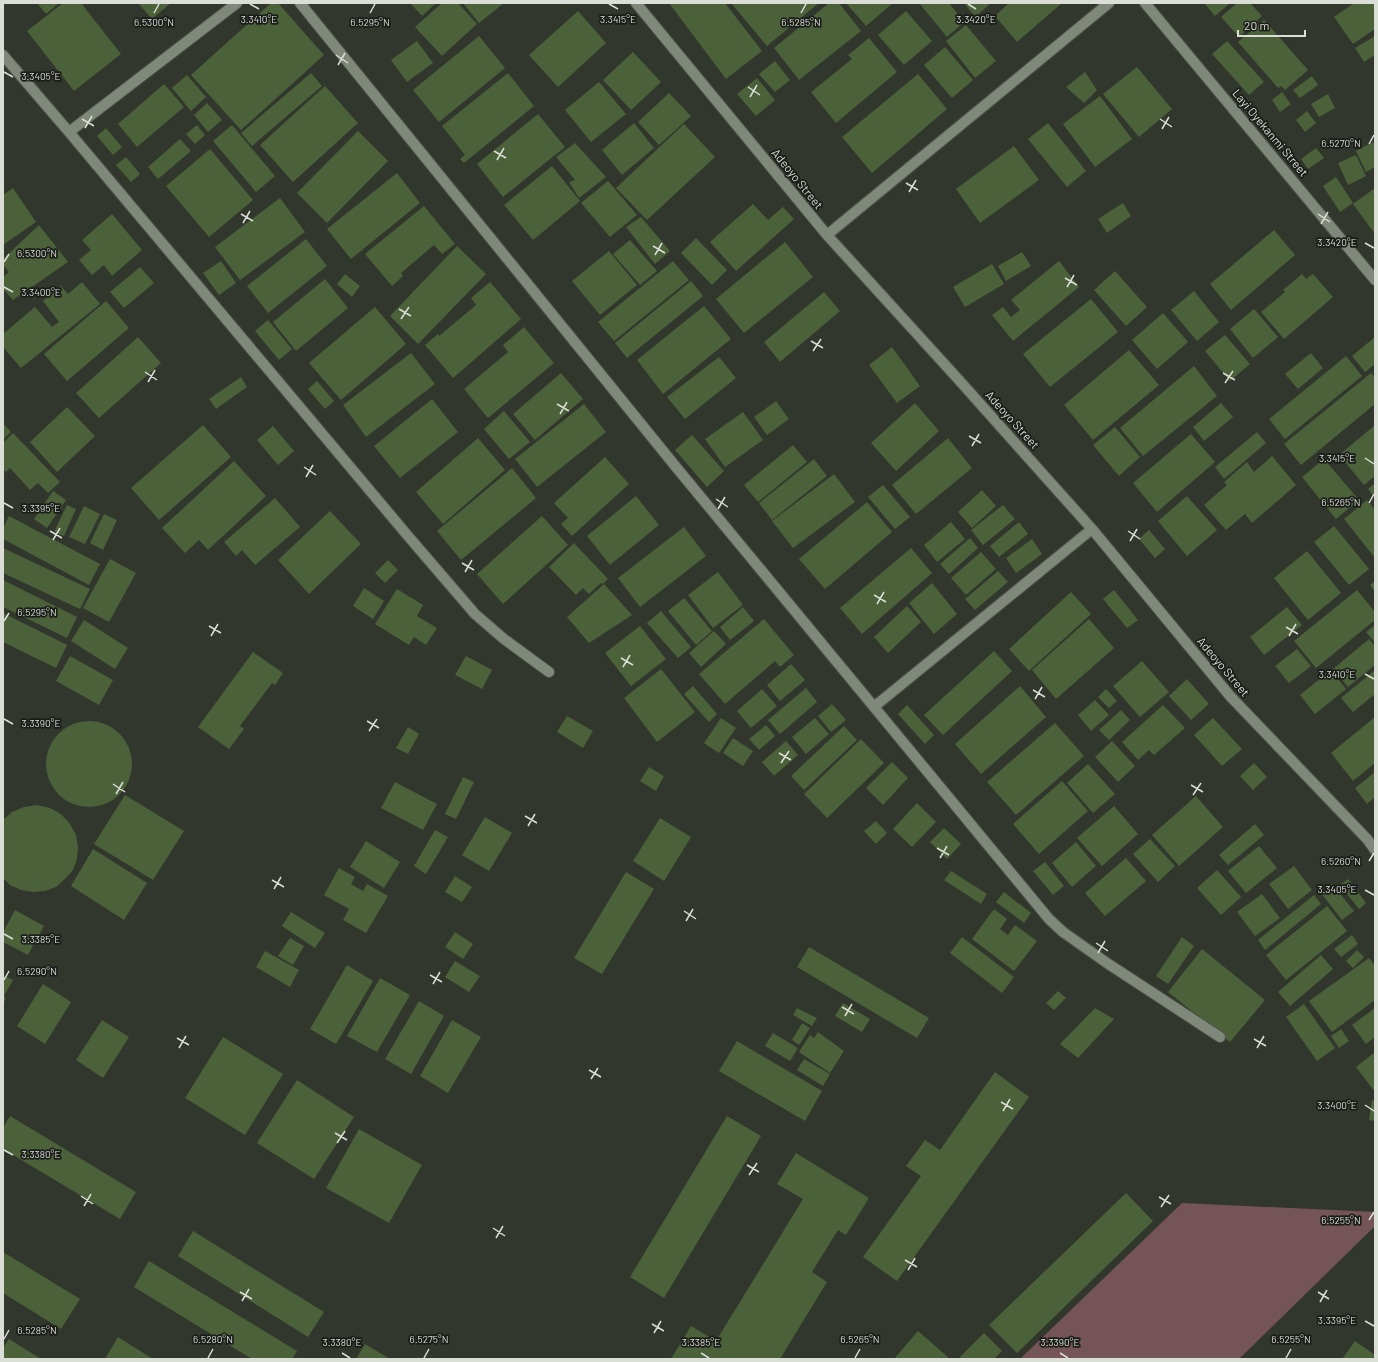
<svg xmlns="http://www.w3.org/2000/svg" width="1378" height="1362" viewBox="0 0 1378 1362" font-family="Barlow,sans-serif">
  <rect width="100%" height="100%" fill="#31372c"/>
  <path fill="#755457" d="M1182 1203 1375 1212V1226L1239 1359H1020Z"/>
  <path fill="#4b613a" d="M37 3H59L46 14Z
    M63 3H81L121 54 74 91 27 31Z
    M138 3H171L152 19Z
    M271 3H278L324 55 241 130 191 75Z
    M410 3H436L422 16Z
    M442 3H458L477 24 442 56 415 27Z
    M463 3H504L479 23Z
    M669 3H725L762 51 726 79Z
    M731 3H819L767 46Z
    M829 3H839L861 31 799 80 774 48Z
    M846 3H893L866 26Z
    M919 3H949L964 22 947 37Z
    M964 3H991L975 17Z
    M1009 3H1062L1017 42 995 16Z
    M1204 3H1230L1215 16Z
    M1237 3H1250L1262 16 1239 37 1221 17Z
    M1354 3H1375V29L1353 44 1334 17Z
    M578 11 606 43 558 87 529 55Z
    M906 11 932 41 904 65 878 35Z
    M1264 20 1308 70 1285 90 1281 86 1278 88 1238 42Z
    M966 25 996 61 975 78 946 41Z
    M479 36 505 68 439 122 413 90Z
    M1375 36V55L1364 62 1355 48Z
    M869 38 897 72 836 123 811 92 852 59 848 55Z
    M417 41 433 63 407 82 391 60Z
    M1227 41 1264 82 1249 95 1212 54Z
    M945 47 973 80 952 98 924 65Z
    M633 52 661 82 631 110 603 80Z
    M775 61 790 80 775 92 759 74Z
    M1137 67 1172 109 1139 137 1103 94Z
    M1085 72 1097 90 1084 103 1066 87Z
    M311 73 322 86 252 146 241 133Z
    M508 73 534 106 464 163 460 159 465 155 442 126Z
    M918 74 947 109 872 173 842 137Z
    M187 75 206 97 191 111 172 88Z
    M1312 76 1318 85 1300 98 1293 90Z
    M757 78 775 100 756 116 737 94Z
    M599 82 626 114 591 142 565 110Z
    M164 84 184 107 137 147 118 124Z
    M325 86 358 123 293 182 260 145Z
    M1282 92 1291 104 1280 112 1272 100Z
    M669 93 691 116 659 145 638 122Z
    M1328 94 1335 108 1319 117 1311 104Z
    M1100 96 1132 139 1095 167 1063 124Z
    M207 103 222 120 208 132 194 115Z
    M1307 111 1316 123 1305 132 1296 120Z
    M538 114 565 147 503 197 477 164Z
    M634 123 654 148 622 175 602 150Z
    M1048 123 1086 171 1067 187 1028 139Z
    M684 124 715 157 647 220 616 188Z
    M197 125 205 135 195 144 186 134Z
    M232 125 275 176 256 192 213 141Z
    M106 128 122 147 113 155 97 136Z
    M358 131 388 161 327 223 297 193Z
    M180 139 191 151 158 179 148 167Z
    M1373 142 1375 146V167L1366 172 1356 151Z
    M575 143 606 177 579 198 569 182 575 180 556 157Z
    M1014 146 1039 180 980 223 956 189Z
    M1316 148 1324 158 1308 169 1301 159Z
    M210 149 253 200 209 237 166 186Z
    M1356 155 1366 176 1348 185 1338 163Z
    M126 157 140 174 131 182 116 165Z
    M552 166 580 201 533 240 504 205Z
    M397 173 420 203 351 259 327 229Z
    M1336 177 1353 203 1340 212 1323 186Z
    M608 181 637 215 610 237 581 203Z
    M13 188 36 222 3 245V195Z
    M1375 188V234L1353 204Z
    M280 198 305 232 240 280 215 247Z
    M1123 203 1131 216 1107 233 1098 219Z
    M753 204 768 220 783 207 794 219 736 271 710 242Z
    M424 206 455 244 442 254 434 245 401 273 403 276 392 286 365 254Z
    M112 214 142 250 112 276 104 265 92 275 79 260 91 250 82 240Z
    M641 217 670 251 655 264 626 227Z
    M39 225 68 262 13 300 3 289V277L9 272 3 265V259Z
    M1274 230 1295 255 1231 310 1210 284Z
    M696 238 727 270 712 285 681 253Z
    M306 239 327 266 268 313 247 286Z
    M630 240 657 271 640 285 613 254Z
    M785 242 813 277 744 333 716 299Z
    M457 246 486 274 418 344 390 316Z
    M609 251 637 285 600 315 572 281Z
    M1022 252 1031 266 1006 281 998 266Z
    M221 261 236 283 219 295 203 273Z
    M673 261 689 280 614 341 598 322Z
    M1059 261 1079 287 1013 341 992 315 1003 307 1011 317 1020 310 1011 300Z
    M992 264 1004 284 965 307 953 287Z
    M140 267 154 283 124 308 110 292Z
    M1115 271 1147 307 1126 326 1094 290Z
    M345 274 360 286 352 297 337 284Z
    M1302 274 1306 279 1313 274 1333 297 1284 339 1261 312 1285 292 1283 290Z
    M325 279 348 308 296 351 273 322Z
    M691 281 703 296 627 358 615 343Z
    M82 282 100 304 21 368 3 347V334L35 307 52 327 59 322 43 301 61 286 68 294Z
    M490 282 521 319 453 378 425 345 438 334 439 336 476 305 471 298Z
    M1194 291 1219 322 1197 341 1171 310Z
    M824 292 840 311 780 362 764 342Z
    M1091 299 1118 332 1050 387 1023 354Z
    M106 301 129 328 67 381 44 354Z
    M704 306 731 339 663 394 637 360Z
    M375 307 406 344 341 400 309 363Z
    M1254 309 1278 337 1253 358 1230 329Z
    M1163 313 1188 342 1157 369 1132 340Z
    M268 320 292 349 279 360 255 331Z
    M524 327 554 363 488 418 464 389 508 352 503 345Z
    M1225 335 1250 364 1230 381 1205 351Z
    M138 337 161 363 99 418 76 393Z
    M1375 337V364L1365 372 1352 356Z
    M892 347 920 386 897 403 869 365Z
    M1129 350 1159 385 1093 440 1064 405Z
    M411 353 435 384 366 437 343 405Z
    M1311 353 1323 368 1298 389 1285 374Z
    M1346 356 1362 376 1285 439 1269 419Z
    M719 357 736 378 685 419 667 397Z
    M1194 366 1217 396 1143 456 1120 428Z
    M561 373 583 399 535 440 513 414Z
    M1371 373 1375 377V404L1301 465 1284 444Z
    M241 377 247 387 216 409 209 399Z
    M317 381 334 401 325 409 308 389Z
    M432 399 458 432 400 478 374 446Z
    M776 401 789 419 767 435 754 417Z
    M915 403 939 431 896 471 871 443Z
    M1221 403 1233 417 1204 441 1193 427Z
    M584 404 606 432 537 487 515 459Z
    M67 407 95 436 57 472 30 442Z
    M504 411 530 442 509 459 484 429Z
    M743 412 763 440 725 467 705 439Z
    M3 423 11 432 3 440Z
    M203 425 231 457 159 520 131 488Z
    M1375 425V476L1364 485 1339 455Z
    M273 426 294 451 278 465 257 440Z
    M1115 427 1140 457 1119 476 1093 445Z
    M1257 432 1266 443 1224 479 1215 467Z
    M13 433 60 482 48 493 38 483 30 490 10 468 6 472 3 469V443Z
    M1191 434 1215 462 1157 512 1133 483Z
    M692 435 724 471 707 487 675 450Z
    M478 438 505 470 443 524 416 492Z
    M948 438 972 468 916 514 892 485Z
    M793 445 807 462 758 502 744 485Z
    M1272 456 1296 485 1252 523 1245 514 1226 530 1204 505 1227 485 1224 482 1247 462 1254 472Z
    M605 457 629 484 572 536 561 524 568 518 554 503Z
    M814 459 827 476 772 520 759 503Z
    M1324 459 1359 500 1336 519 1302 477Z
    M234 461 266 496 208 550 199 540 185 553 162 528Z
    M512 468 536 498 461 560 437 531Z
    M834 474 855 502 793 548 772 521Z
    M1375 483V498L1368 489Z
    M883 485 910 517 895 529 868 497Z
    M982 490 996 506 972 528 958 512Z
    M53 491 66 500 47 528 34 519Z
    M636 496 659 525 610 565 587 536Z
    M1187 496 1217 530 1187 556 1158 521Z
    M275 498 300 527 255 565 242 550 236 556 224 542Z
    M1367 500 1375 510V558L1344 519Z
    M867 502 892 532 825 589 799 559Z
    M67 505 76 509 64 536 54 532Z
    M1003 505 1015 519 983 545 971 530Z
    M84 506 100 514 85 544 69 537Z
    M330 511 361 544 309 594 278 560Z
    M104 514 117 520 103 550 90 543Z
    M9 516 100 564 89 585 3 539V528Z
    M542 516 568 545 503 604 477 574Z
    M951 522 965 539 937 562 924 545Z
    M1019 522 1028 534 999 557 990 546Z
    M1334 526 1369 569 1349 585 1314 542Z
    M684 527 706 556 640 607 618 578Z
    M1149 530 1165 549 1155 558 1139 539Z
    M970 538 978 548 949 574 940 564Z
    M1032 539 1042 554 1016 573 1006 558Z
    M574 543 608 579 603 584 601 583 589 594 583 588 576 595 549 567Z
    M3 548 90 589 80 609 3 573Z
    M911 548 932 573 862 634 840 608Z
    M1307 551 1341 593 1308 620 1274 578Z
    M981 552 996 569 966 595 951 578Z
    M110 559 136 573 109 622 83 608Z
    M388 560 398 570 385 583 375 573Z
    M998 571 1008 582 975 610 965 599Z
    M718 572 743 605 713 628 688 595Z
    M3 580 77 617 67 638 3 607Z
    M1375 581V592L1370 585Z
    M932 583 957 614 934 634 909 603Z
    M604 584 632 615 589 643 567 617Z
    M364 588 384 601 373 619 353 606Z
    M397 589 423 605 417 616 437 628 426 645 414 637 409 645 375 624Z
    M1114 590 1138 620 1127 628 1103 599Z
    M1357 590 1375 612V620L1316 668 1294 641Z
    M1071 592 1091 614 1029 671 1009 649Z
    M684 598 712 631 696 645 668 611Z
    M907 606 921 622 888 653 874 637Z
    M743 607 754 621 730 640 720 627Z
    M1287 607 1302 625 1264 655 1250 637Z
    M661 611 691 647 678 658 647 623Z
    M3 613 67 645 56 668 3 642Z
    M764 619 794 655 780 667 775 661 725 704 699 674Z
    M1089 619 1114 648 1056 699 1032 670Z
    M84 620 128 648 115 669 71 641Z
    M1375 625V643L1366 632Z
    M640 626 666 659 631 686 605 653Z
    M714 631 726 644 701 667 689 653Z
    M1369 639 1375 646V665L1348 687 1333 669Z
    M1297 649 1311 666 1289 683 1275 666Z
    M994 651 1012 671 943 735 924 715Z
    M253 652 283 673 275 685 272 683 240 726 244 729 229 749 198 727Z
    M70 656 113 680 99 705 56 681Z
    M466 656 492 670 482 689 455 675Z
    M1142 661 1169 692 1140 717 1113 686Z
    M791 664 805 680 780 701 767 685Z
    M661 669 695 712 657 742 624 698Z
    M1331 670 1346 689 1315 714 1300 695Z
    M1375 670V694L1353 712 1341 698Z
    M1187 679 1209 704 1191 720 1169 696Z
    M693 686 717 714 709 722 684 694Z
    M1020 686 1046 717 981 774 955 744Z
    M806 688 817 702 780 734 768 720Z
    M762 689 777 706 751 728 737 711Z
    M1106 689 1117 701 1109 708 1098 697Z
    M1095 700 1109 715 1091 731 1078 715Z
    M832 704 846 720 831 732 818 716Z
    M907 705 934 735 925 744 898 714Z
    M1163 705 1185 728 1154 755 1149 750 1138 760 1122 742Z
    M1121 710 1130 720 1109 740 1099 730Z
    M567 716 593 731 583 748 557 732Z
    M1375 717V763L1353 781 1331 753Z
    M721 718 736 728 719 753 704 743Z
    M815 718 829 734 806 754 792 737Z
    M1213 718 1242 749 1222 766 1194 735Z
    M46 764a43 43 0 1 1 86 0a43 43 0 1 1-86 0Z
    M1055 723 1084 756 1016 815 987 782Z
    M766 725 775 736 759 750 749 739Z
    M844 726 857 740 804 790 791 776Z
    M408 727 419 734 408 754 396 748Z
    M733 738 753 751 743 766 723 753Z
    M861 739 884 763 827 818 804 794Z
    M786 741 798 755 774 776 762 762Z
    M1112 741 1135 766 1118 782 1095 757Z
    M892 762 908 778 883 805 866 788Z
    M1254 763 1267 777 1253 790 1240 776Z
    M1088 764 1115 794 1093 813 1067 783Z
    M649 767 664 776 656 791 640 781Z
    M1375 772V797L1367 804 1355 788Z
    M463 777 474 782 456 819 445 814Z
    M1062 781 1088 811 1039 854 1013 824Z
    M395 782 437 804 423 830 381 808Z
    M125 795 184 831 153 880 94 844Z
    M1196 796 1223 827 1179 866 1152 835Z
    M917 803 936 822 912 847 893 829Z
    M37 805 50 808 61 814 70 824 76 835 78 847 77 859 73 870 65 879 56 887 45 891 33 892 21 890 10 885 3 878V820L12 812 24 807Z
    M1114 806 1138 834 1102 866 1077 838Z
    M485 817 512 833 489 871 462 855Z
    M660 818 691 837 664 881 633 861Z
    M876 821 887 833 876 844 864 831Z
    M1255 824 1264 835 1228 865 1219 855Z
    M944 828 961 844 947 859 930 842Z
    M435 830 448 837 426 874 414 866Z
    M1150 839 1175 866 1158 882 1133 854Z
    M366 841 400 862 384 888 350 867Z
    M1076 842 1096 866 1072 887 1052 863Z
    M1259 846 1277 868 1246 893 1228 871Z
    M93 849 147 883 124 920 71 886Z
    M1126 858 1146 881 1105 916 1085 893Z
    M1045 862 1064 886 1053 895 1033 871Z
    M1294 866 1312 890 1288 909 1269 884Z
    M339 868 355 877 351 884 363 891 367 884 388 896 366 933 343 920 349 909 324 895Z
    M1217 870 1241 897 1221 915 1197 888Z
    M951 871 987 894 981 904 944 880Z
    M626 872 654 889 602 974 574 958Z
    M455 876 472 887 462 902 445 892Z
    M1348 879 1366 903 1359 909 1340 885Z
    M1332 884 1354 911 1342 920 1321 893Z
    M1004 892 1031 913 1024 923 996 902Z
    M1262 894 1280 918 1255 936 1237 912Z
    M1314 895 1321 904 1265 950 1258 940Z
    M1327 906 1347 931 1286 980 1266 955Z
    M994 909 1007 919 1000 929 1008 935 1015 925 1037 941 1014 971 972 939Z
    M15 910 44 926 28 955 3 942V932Z
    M291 912 325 933 315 948 282 926Z
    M455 932 473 944 463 959 445 947Z
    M1352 935 1358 944 1341 957 1334 949Z
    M962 937 1014 977 1002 993 950 953Z
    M1182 937 1194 946 1168 984 1156 976Z
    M290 938 304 946 293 965 278 956Z
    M809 947 929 1018 917 1038 797 967Z
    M1202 949 1265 1000 1230 1042 1168 992Z
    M1357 950 1364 957 1353 968 1346 961Z
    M265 951 299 970 290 987 256 967Z
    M1321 955 1333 969 1290 1006 1278 992Z
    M1369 958 1375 966V1000L1332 1032 1309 1001Z
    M455 961 480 976 469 992 445 977Z
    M347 965 373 981 336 1044 310 1029Z
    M3 975 13 980 4 996 6 998 3 1004Z
    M380 978 410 995 377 1052 347 1036Z
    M43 984 71 1002 45 1044 17 1026Z
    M1058 991 1066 998 1054 1010 1046 1003Z
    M419 1001 444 1016 411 1074 385 1059Z
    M843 1003 870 1019 862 1032 835 1016Z
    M1304 1004 1335 1048 1317 1061 1286 1017Z
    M797 1008 817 1018 812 1026 793 1015Z
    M1095 1008 1114 1019 1078 1058 1060 1044Z
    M1375 1008V1037L1366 1044 1352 1025Z
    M102 1020 129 1037 103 1078 76 1060Z
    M452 1020 481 1037 448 1093 420 1076Z
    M802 1023 810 1028 799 1045 792 1040Z
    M1341 1029 1349 1041 1339 1048 1331 1036Z
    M818 1032 844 1051 830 1073 799 1052 810 1035 814 1038Z
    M773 1033 798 1048 790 1061 765 1046Z
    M223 1037 283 1074 245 1135 185 1098Z
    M737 1041 822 1091 805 1121 719 1071Z
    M1375 1052V1092L1356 1067Z
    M804 1059 830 1074 823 1086 797 1070Z
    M995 1072 1029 1097 897 1281 863 1257 921 1176 906 1166 925 1140 940 1150Z
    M297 1080 354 1117 314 1179 257 1143Z
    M1372 1100 1375 1101V1121L1369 1120Z
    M10 1116 136 1192 120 1219 3 1149V1128Z
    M727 1116 761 1136 664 1298 630 1277Z
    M359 1129 422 1165 389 1223 326 1188Z
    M796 1153 869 1198 846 1235 838 1230 812 1272 827 1282 780 1359H762L759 1358V1359H671L691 1326 716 1341 803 1199 777 1184Z
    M1126 1193 1153 1221 1017 1353 989 1325Z
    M193 1231 324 1312 308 1337 178 1256Z
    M3 1252 80 1299 61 1329 3 1293Z
    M149 1261 297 1351 292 1359H252L134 1287Z
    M918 1331 950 1359H894Z
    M984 1333 1002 1351 994 1359H962L960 1357Z
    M118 1337 153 1359H105Z
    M9 1339 41 1359H3V1348Z
    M1355 1341 1375 1355 1372 1359H1342Z
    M365 1344 390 1359H356Z"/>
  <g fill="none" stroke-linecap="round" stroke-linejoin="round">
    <g stroke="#4f544b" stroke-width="12">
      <path id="minor" d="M300 3 676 467 1049 919 1063 932 1107 963 1220 1037
        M636 3 827 235 958 379 1092 529 1230 696 1367 839 1375 850
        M1145 3 1375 280
        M3 55 69 132 408 536 475 614 504 639 549 672
        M69 132 237 3
        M827 235 1109 3
        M875 706 1092 529"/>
    </g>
    <use href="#minor" stroke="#80887b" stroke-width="10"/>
  </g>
  <path fill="none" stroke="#daded7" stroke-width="1.5" d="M250 4 259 9M609 4 618 9M968 4 976 9M154 13 159 4M370 13 375 4M801 13 806 4M336 55 348 63M338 65 345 53M4 72 13 77M748 87 760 95M750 97 757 85M82 119 94 126M1160 119 1172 127M85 128 92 116M1162 129 1169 117M1369 144 1374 135M494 151 506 158M497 160 504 148M906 183 918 190M909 192 916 180M241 214 253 221M1318 214 1330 222M243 223 250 211M1321 224 1328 212M1365 243 1374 248M653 246 665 253M655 255 662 243M4 262 9 254M1065 278 1077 285M4 287 13 292M1067 287 1074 275M399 309 411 316M401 319 409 307M811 341 823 348M813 351 821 339M145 372 157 380M1223 373 1235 380M148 382 155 370M1225 383 1233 371M557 404 569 411M560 414 567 402M969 436 981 443M972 446 979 434M1365 458 1374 464M304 467 316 475M306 477 313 465M716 499 728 507M4 503 13 508M1369 503 1374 494M718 509 725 497M50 531 62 538M1128 531 1140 539M53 540 60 528M1130 541 1137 529M462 563 474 570M465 572 472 560M874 595 886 602M877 604 884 592M4 621 9 613M209 626 221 633M1286 627 1298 634M211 636 218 624M1289 636 1296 624M621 658 633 665M623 667 630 655M1365 674 1374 679M1033 690 1045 697M1035 699 1042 687M4 719 13 724M367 721 379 728M369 731 377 719M779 753 791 760M781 763 789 751M113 784 125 792M1191 785 1203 792M116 794 123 782M1193 795 1201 783M525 816 537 823M528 826 535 814M937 848 949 855M940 858 947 846M1369 861 1374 853M272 880 284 887M274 889 281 877M1365 890 1374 895M684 911 696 919M686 921 693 909M4 934 13 939M1096 943 1108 951M1098 953 1105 941M430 975 442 982M4 980 9 971M433 984 440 972M842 1007 854 1014M845 1016 852 1004M177 1038 189 1045M1254 1039 1266 1046M179 1048 186 1036M1257 1048 1264 1036M589 1070 601 1077M591 1079 598 1068M1001 1102 1013 1109M1365 1105 1374 1111M1003 1111 1010 1099M335 1133 347 1140M337 1143 345 1131M4 1150 13 1155M747 1165 759 1172M749 1175 757 1163M81 1196 93 1204M1159 1197 1171 1204M84 1206 91 1194M1161 1207 1169 1195M1369 1220 1374 1212M493 1228 505 1236M496 1238 503 1226M905 1260 917 1267M908 1270 915 1258M240 1292 252 1299M1318 1292 1329 1299M242 1301 249 1289M1320 1302 1327 1290M1365 1321 1374 1326M652 1324 664 1331M654 1333 661 1321M4 1339 9 1330M342 1353 350 1358M701 1353 709 1358M1060 1353 1068 1358M208 1358 213 1349M424 1358 429 1349M855 1358 860 1349M1286 1358 1291 1349"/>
  <g text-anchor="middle" stroke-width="3.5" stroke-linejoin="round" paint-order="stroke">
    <g font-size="12" fill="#daded7" stroke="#1b1d19">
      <text transform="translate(1270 133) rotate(50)" y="4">Layi Oyekanmi Street</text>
      <text transform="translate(797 179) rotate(51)" y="4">Adeoyo Street</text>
      <text transform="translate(1012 420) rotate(48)" y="4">Adeoyo Street</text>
      <text transform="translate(1223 667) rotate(50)" y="4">Adeoyo Street</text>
    </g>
  </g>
  <g font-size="10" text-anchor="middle" fill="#daded7" stroke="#1b1d19" stroke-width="3.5" stroke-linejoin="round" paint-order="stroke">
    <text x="259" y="23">3.3410°E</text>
    <text x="618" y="23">3.3415°E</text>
    <text x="976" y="23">3.3420°E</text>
    <text x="370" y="26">6.5295°N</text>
    <text x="801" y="26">6.5285°N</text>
    <text x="154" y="26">6.5300°N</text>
    <text x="41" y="80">3.3405°E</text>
    <text x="1341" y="147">6.5270°N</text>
    <text x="1337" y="246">3.3420°E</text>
    <text x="37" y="257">6.5300°N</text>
    <text x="41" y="296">3.3400°E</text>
    <text x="1337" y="462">3.3415°E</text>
    <text x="1341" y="506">6.5265°N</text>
    <text x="41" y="512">3.3395°E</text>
    <text x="37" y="616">6.5295°N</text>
    <text x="1337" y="678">3.3410°E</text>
    <text x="41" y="727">3.3390°E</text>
    <text x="1341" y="865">6.5260°N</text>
    <text x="1337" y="893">3.3405°E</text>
    <text x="41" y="943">3.3385°E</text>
    <text x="37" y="975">6.5290°N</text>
    <text x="1337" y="1109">3.3400°E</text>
    <text x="41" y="1158">3.3380°E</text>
    <text x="1341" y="1224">6.5255°N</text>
    <text x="1337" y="1324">3.3395°E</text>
    <text x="37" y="1334">6.5285°N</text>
    <text x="213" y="1343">6.5280°N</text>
    <text x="429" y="1343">6.5275°N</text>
    <text x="860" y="1343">6.5265°N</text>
    <text x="1291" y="1343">6.5255°N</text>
    <text x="342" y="1346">3.3380°E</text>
    <text x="701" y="1346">3.3385°E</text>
    <text x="1060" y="1346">3.3390°E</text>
  </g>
  <rect width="1378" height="1362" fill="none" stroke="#daded7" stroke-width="8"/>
  <path d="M1238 30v6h67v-6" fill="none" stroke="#daded7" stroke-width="2"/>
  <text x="1244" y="30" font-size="12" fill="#daded7" stroke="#1b1d19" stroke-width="3" paint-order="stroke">20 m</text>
</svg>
